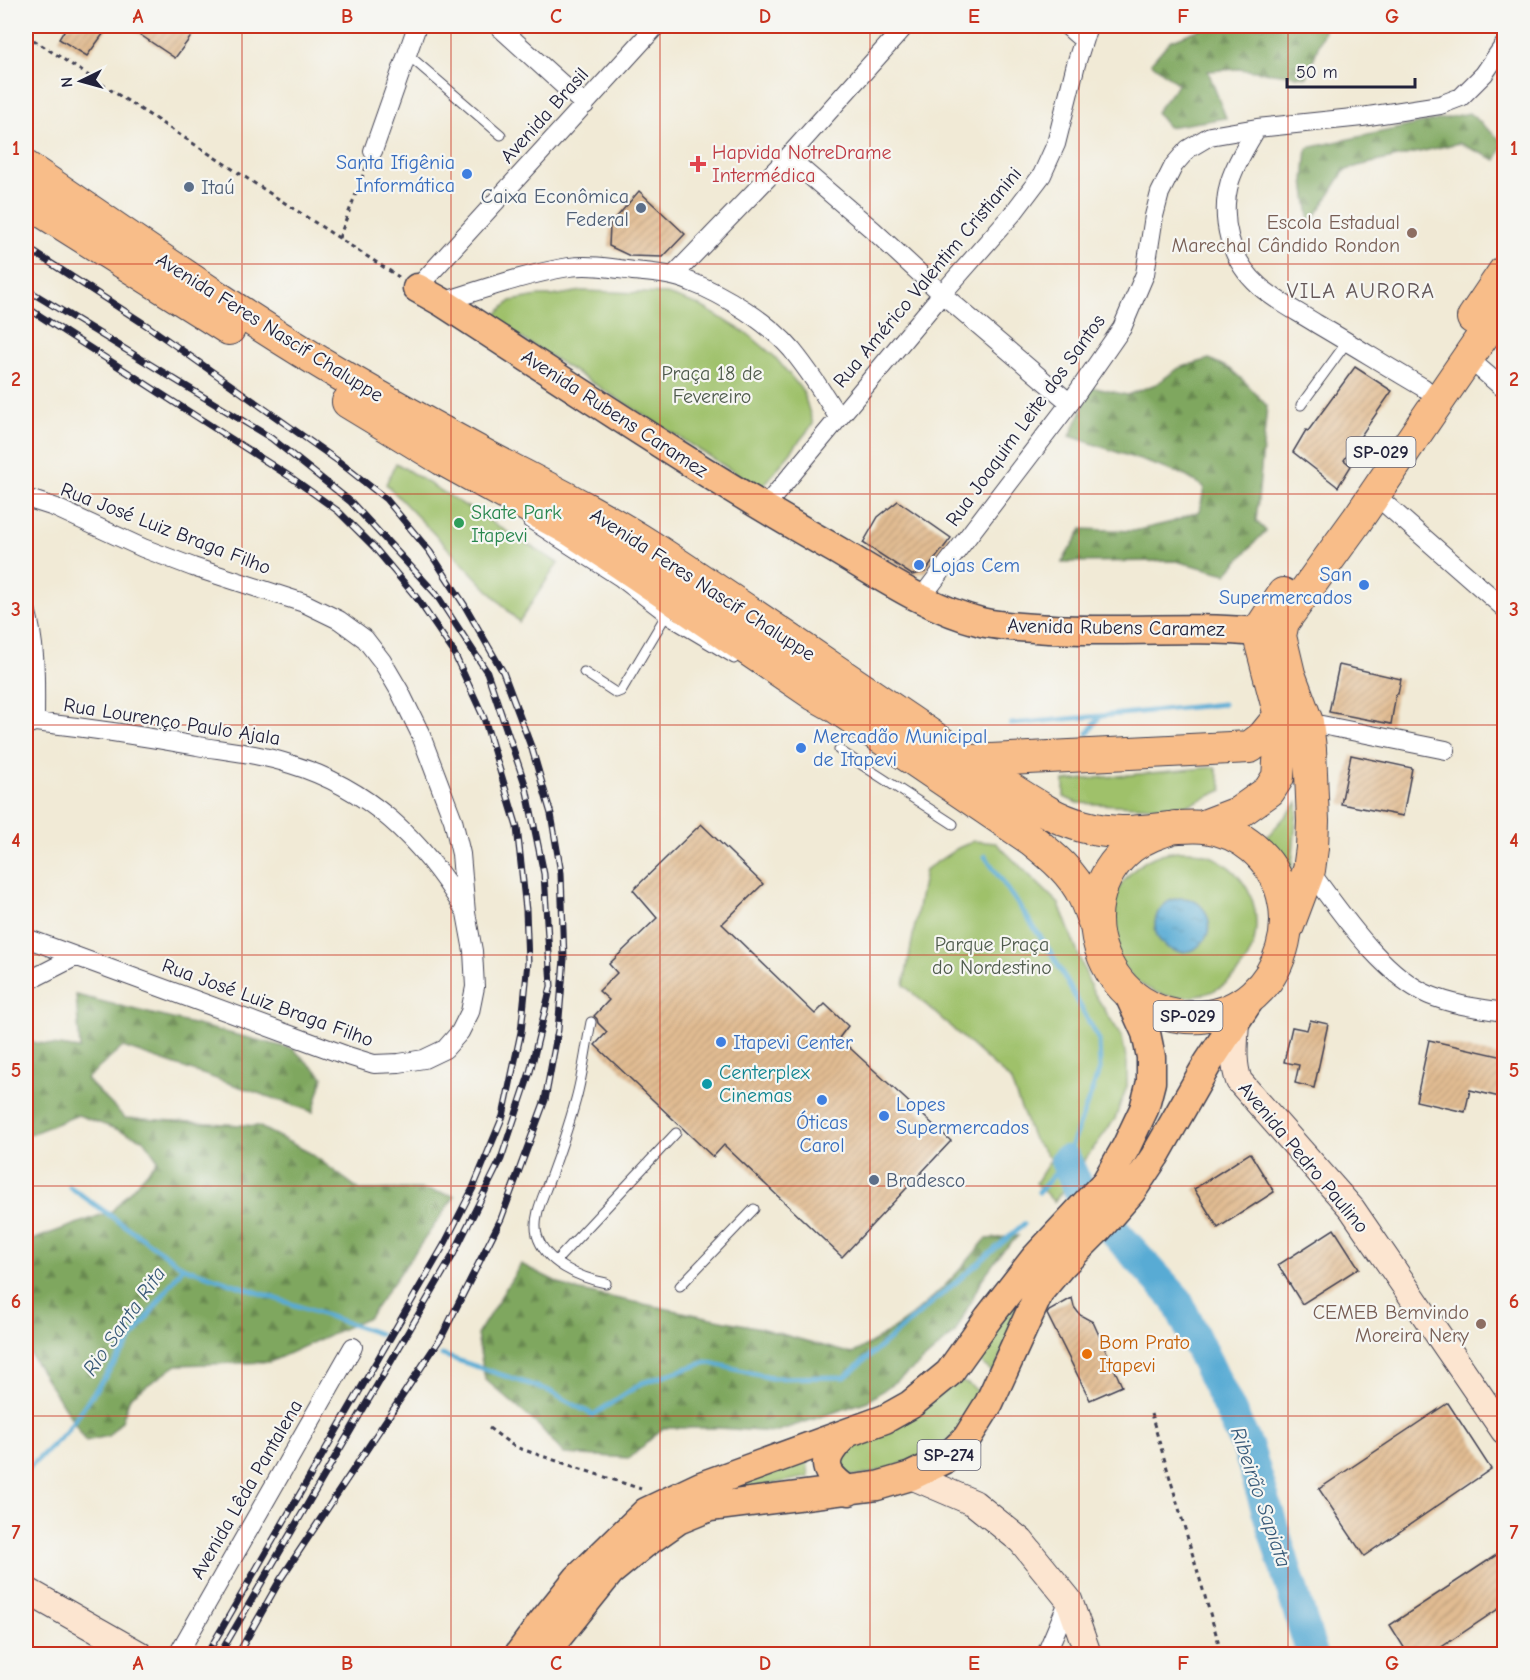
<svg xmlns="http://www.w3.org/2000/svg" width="1530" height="1680" viewBox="0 0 1530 1680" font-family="'Comic Neue',sans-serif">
  <defs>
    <pattern id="forest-firs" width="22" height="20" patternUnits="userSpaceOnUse" patternTransform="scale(1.5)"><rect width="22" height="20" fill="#7fa75f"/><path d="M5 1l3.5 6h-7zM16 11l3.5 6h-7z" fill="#688850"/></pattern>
    <pattern id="water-ripples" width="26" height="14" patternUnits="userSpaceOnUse" patternTransform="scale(1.5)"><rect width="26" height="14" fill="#58abd4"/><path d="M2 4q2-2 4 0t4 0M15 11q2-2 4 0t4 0" fill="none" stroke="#488bad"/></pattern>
    <pattern id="building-hatch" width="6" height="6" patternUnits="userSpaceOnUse" patternTransform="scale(1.5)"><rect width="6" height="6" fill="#e1bc92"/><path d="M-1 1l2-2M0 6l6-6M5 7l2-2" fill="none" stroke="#c1a17f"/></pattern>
  </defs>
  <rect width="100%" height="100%" fill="#f6f6f2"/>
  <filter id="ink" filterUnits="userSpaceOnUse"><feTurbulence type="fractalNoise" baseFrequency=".0167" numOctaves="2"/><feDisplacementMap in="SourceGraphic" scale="12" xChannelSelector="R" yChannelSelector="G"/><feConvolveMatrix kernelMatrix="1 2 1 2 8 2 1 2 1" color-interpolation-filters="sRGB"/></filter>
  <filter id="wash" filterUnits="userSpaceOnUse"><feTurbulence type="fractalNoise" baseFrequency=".008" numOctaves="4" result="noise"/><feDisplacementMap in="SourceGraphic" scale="24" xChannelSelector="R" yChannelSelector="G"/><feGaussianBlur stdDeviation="1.35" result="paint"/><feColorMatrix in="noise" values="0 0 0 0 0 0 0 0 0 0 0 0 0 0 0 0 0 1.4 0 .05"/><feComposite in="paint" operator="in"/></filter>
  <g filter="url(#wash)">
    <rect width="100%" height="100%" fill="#f1ead6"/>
    <path fill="#9fc16b" stroke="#607253" stroke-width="1.5" d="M582 291 667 294 699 305 748 334 775 357 803 391 813 424 761 489 491 319 511 301 538 296H552Z
      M396 463 558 563 519 622 386 484Z
      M1215 767 1223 790 1188 805 1155 807 1077 803 1064 797V781Z
      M1298 802 1290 882 1266 838Z
      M974 841 996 843 1059 904 1092 990 1122 1037 1127 1063V1086L1115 1119 1054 1202 1036 1183 1051 1159 1033 1139 1010 1080 904 985 925 870 958 848Z
      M1110 924a73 73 0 1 1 146 0a73 73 0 1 1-146 0Z
      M1036 1270 994 1373 971 1355Z
      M958 1381 968 1384 978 1391 980 1404 954 1436 926 1454 894 1467 859 1476 840 1473 836 1449Z
      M807 1459 809 1477 705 1496Z"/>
    <path fill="url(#forest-firs)" stroke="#50644d" stroke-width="1.5" d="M1208 26H1322L1325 28 1307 77 1238 69 1208 71 1226 118 1168 127 1156 112 1178 84 1151 63 1170 41Z
      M1469 113 1504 143 1496 160 1459 143 1358 166 1344 171 1310 225 1304 181 1307 148Z
      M1209 359 1230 369 1245 382 1267 406 1256 521 1266 531C1252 544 1240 560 1226 574L1176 561 1062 562 1082 529 1134 531 1172 522 1200 511 1204 487 1184 475 1070 436 1092 387 1127 395 1156 384 1179 368Z
      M76 995 293 1049 323 1077 313 1112 123 1047 86 1079 125 1118 258 1126 310 1153 360 1190 422 1189 455 1196 369 1317 270 1362 177 1365 130 1397 122 1421 108 1436 86 1441 26 1348V1242L112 1211 158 1160 143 1139 78 1115 26 1136V1041L80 1049Z
      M1018 1236 1001 1253 982 1279 955 1333 917 1366 868 1401 775 1432 718 1428H663L630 1458 564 1454 539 1426 485 1379 477 1335 521 1264 571 1289 760 1328 852 1354C876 1340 901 1326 922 1307 946 1287 966 1263 986 1239Z"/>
    <path fill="url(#water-ripples)" stroke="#3d6688" stroke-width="1.5" d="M1155 925a27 27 0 1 1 54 0a27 27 0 1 1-54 0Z"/>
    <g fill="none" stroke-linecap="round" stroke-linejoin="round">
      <path stroke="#58abd4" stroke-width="5" d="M1011 724 1100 716
        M1088 733 1100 716 1223 704
        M985 856 1050 951 1099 1040 1100 1069 1066 1161 1039 1192
        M183 1267 380 1334
        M442 1355 547 1390 593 1415 642 1383 707 1362 771 1378 845 1377 1024 1224
        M26 1471 65 1433 183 1267 70 1187"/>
      <path stroke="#58abd4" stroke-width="32" d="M1066 1161 1081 1194
        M1112 1229 1176 1299 1248 1448 1312 1654"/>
    </g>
    <g id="blocks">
      <path fill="url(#building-hatch)" d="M67 26H109L87 56 59 39Z
        M127 26H199L175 58Z
        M639 191 685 234 663 257 630 256 609 246 610 225Z
        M1355 367 1392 391 1344 460 1351 466 1338 487 1293 452 1306 430 1308 431Z
        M898 501 951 538 925 572 912 575 863 543 878 517Z
        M1339 665 1401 679 1398 694H1396L1391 724 1329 712Z
        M1351 755 1412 768 1403 816 1341 804Z
        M701 824 763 884 722 924 815 1014 825 1004 848 1026 839 1038 951 1141 842 1257 724 1145 713 1157 595 1045 607 1032 598 1023 597 1019 594 1016 609 1000 599 991 617 973 609 964 657 918 633 890Z
        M1310 1020 1328 1024 1314 1088 1295 1083 1299 1065 1284 1062 1292 1027 1307 1030Z
        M1429 1040 1504 1057V1098L1470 1090 1465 1112 1416 1101Z
        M1250 1153 1274 1192 1218 1228 1194 1189Z
        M1334 1229 1359 1268 1302 1304 1278 1265Z
        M1072 1298 1074 1307 1080 1315 1093 1322 1122 1386 1090 1400 1047 1314 1049 1311Z
        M1448 1403 1491 1469 1364 1556 1319 1489Z
        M1504 1550V1605L1431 1654H1408L1390 1625Z"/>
    </g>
  </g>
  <g filter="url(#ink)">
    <use href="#blocks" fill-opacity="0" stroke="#414052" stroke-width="1.5"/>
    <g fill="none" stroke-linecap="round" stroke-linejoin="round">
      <g stroke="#414052" stroke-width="11">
        <path id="lane" d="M407 54 501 135
          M1301 405 1347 342
          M528 523 618 581 670 621 734 659
          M584 672 616 693 621 691 665 617
          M839 750 953 824
          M591 1022C586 1047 583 1074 576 1099 568 1129 558 1157 547 1186 541 1201 533 1219 537 1235 545 1263 580 1278 606 1283
          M556 1261 676 1133
          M680 1286 754 1209"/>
      </g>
      <g stroke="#414052" stroke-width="20">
        <path id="street" d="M498 26 585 105
          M1067 26 1083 40
          M1257 128C1247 145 1236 162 1230 181 1219 219 1230 260 1259 286 1276 301 1298 312 1317 324 1353 345 1388 367 1424 388
          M373 151 417 26
          M788 157 873 230 942 294 1070 403
          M673 276 788 157 905 26
          M417 288 656 26
          M442 302C484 289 526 274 569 267 590 264 612 268 633 271 652 273 673 274 691 282 725 295 768 322 792 350 809 371 824 394 838 417
          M1468 358 1504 389
          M1374 494 1504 608
          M26 498 54 507 143 548 193 567 304 603 339 620 365 639 382 661 399 690 420 733 453 820 461 854 466 913 473 951 475 987 470 1012 460 1032 445 1049 424 1059 399 1063 374 1064 345 1055 26 938
          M763 509 942 294 1014 212 1042 175 1056 144 1076 64 1088 26
          M921 598 1070 403 1122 328 1145 274 1154 216 1160 193 1174 165 1188 149 1210 136 1257 128 1362 117 1440 105 1461 97 1484 74 1504 45
          M26 609C37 648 35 683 35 722
          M1307 722 1446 750
          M26 725 35 722C89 728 143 736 197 746 228 751 260 754 290 764 369 788 422 840 464 909
          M1309 870C1340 911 1381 974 1429 995 1453 1005 1478 1008 1504 1012
          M26 982 75 957
          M178 1654 353 1347
          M1046 1654 1069 1600"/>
      </g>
      <g stroke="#414052" stroke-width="28">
        <path id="secondary" d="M1236 1022C1235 1042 1232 1062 1239 1081L1352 1209 1504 1431
          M911 1476 974 1503 1021 1541 1069 1600 1088 1654
          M26 1590 139 1654"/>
      </g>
      <g stroke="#414052" stroke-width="31">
        <path id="primary" d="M417 288 442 302C572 386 700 473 835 549 881 576 929 609 981 622 998 626 1017 627 1035 628 1109 634 1184 625 1258 632
          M847 1433C823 1456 817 1470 849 1491
          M519 1654 541 1624 578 1578 646 1512 701 1486 885 1419 910 1405 949 1373 989 1317 1035 1258 1106 1182 1126 1147 1144 1109 1151 1082V1057L1146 1033 1128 993
          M544 1654 610 1572 644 1544 678 1520 710 1507 877 1486 911 1476 944 1460 967 1438 989 1403 1040 1291 1061 1266 1100 1227 1131 1192 1155 1156 1208 1063 1253 995"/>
      </g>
      <g stroke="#414052" stroke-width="34">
        <path id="highway" d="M26 167C131 238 234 312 343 376 391 404 440 431 488 457 543 486 598 513 650 546 740 605 828 666 917 726 960 755 1003 786 1048 812 1069 824 1097 832 1122 832 1171 832 1210 812 1253 848 1315 901 1285 1009 1201 1017 1108 1024 1058 906 1131 847 1144 837 1159 832 1175 827
          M26 201 229 329
          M1473 318 1504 272
          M348 402 442 459 571 530 609 555 815 695 833 705 1032 840C1052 856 1073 873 1084 897 1088 905 1091 915 1095 924
          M970 761 1250 747 1263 737 1280 716
          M1204 826 1238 813 1269 791 1278 777 1280 748V716L1258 632 1283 594
          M1288 926 1309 870 1312 848 1313 821 1310 749 1307 722 1289 674 1280 636 1283 622 1357 520 1504 305"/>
      </g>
      <path stroke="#414052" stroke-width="3" stroke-dasharray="4.5 4.5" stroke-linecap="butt" d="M26 35 399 277
        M339 238 366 167
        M1151 1414 1222 1654
        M489 1428 515 1447 641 1489"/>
      <use href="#lane" stroke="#fff" stroke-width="9"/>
      <use href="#street" stroke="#fff" stroke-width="18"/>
      <use href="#secondary" stroke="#fce5d0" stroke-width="26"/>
      <use href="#primary" stroke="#f8bd89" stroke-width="28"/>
      <use href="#highway" stroke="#f8bd89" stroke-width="32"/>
      <g stroke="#22223b" stroke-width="7">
        <path id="rail" d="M26 247 149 327 338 461 386 499 430 552 465 606 503 672 532 749 551 814 561 873 564 959 558 1030 545 1100 501 1219 442 1336 280 1580 238 1654
          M26 289 271 438 351 502 436 594 487 672 526 787 544 874 551 986 530 1072 501 1159 452 1257 220 1654
          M26 307 292 478 338 511 374 547 416 597 453 651 484 718 517 827 526 910 528 962 521 1032 503 1116 473 1188 444 1245 207 1654"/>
      </g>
      <use href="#rail" stroke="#f6f6f2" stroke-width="4.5" stroke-dasharray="14" stroke-linecap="butt"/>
    </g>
  </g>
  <path fill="none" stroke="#c8321e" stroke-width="1.5" stroke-opacity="0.55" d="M242 26V1654M451 26V1654M660 26V1654M870 26V1654M1079 26V1654M1288 26V1654M26 264H1504M26 494H1504M26 725H1504M26 955H1504M26 1186H1504M26 1416H1504"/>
  <path fill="#e0444e" stroke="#f6f6f2" stroke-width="2" d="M695 155h6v6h6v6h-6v6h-6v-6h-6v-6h6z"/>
  <g fill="#3f7fe0" stroke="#f6f6f2" stroke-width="2">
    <circle cx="467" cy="174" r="6"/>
    <circle cx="919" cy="565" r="6"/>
    <circle cx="1364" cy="585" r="6"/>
    <circle cx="801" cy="748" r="6"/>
    <circle cx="721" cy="1042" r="6"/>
    <circle cx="822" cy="1100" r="6"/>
    <circle cx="884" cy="1116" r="6"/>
  </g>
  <g fill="#5c6f8a" stroke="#f6f6f2" stroke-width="2">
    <circle cx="189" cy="187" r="6"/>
    <circle cx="641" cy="208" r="6"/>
    <circle cx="874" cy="1180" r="6"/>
  </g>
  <g fill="#8d6e63" stroke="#f6f6f2" stroke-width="2">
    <circle cx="1412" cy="233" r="6"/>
    <circle cx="1481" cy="1324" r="6"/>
  </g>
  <circle fill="#2e9e5b" stroke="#f6f6f2" stroke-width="2" cx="459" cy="523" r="6"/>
  <circle fill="#0f9aa8" stroke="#f6f6f2" stroke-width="2" cx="707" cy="1084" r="6"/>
  <circle fill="#e8710a" stroke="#f6f6f2" stroke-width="2" cx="1087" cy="1354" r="6"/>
  <g text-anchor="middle" stroke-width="4.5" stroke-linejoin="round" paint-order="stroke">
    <g fill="#f6f6f2" stroke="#626272" stroke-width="1.5">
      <rect x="1346.5" y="437" width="69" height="30" rx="4.5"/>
      <rect x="1153.5" y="1001" width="69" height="30" rx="4.5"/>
      <rect x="917.5" y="1440" width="63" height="30" rx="4.5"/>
    </g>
    <g font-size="18" font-weight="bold" fill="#22223b">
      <text x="1381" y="458">SP-029</text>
      <text x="1188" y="1022">SP-029</text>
      <text x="949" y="1461">SP-274</text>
    </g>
    <g font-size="20" fill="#22223b" stroke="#f6f6f2">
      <text transform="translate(544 115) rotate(-48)" y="7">Avenida Brasil</text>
      <text transform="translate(927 277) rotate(-50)" y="7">Rua Américo Valentim Cristianini</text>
      <text transform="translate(270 327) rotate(32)" y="7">Avenida Feres Nascif Chaluppe</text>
      <text transform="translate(615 413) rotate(33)" y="7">Avenida Rubens Caramez</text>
      <text transform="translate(1025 420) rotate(-54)" y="7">Rua Joaquim Leite dos Santos</text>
      <text transform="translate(166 528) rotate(21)" y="7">Rua José Luiz Braga Filho</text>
      <text transform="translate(703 584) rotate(33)" y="7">Avenida Feres Nascif Chaluppe</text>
      <text transform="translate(1116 627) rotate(1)" y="7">Avenida Rubens Caramez</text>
      <text transform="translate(172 721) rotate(9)" y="7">Rua Lourenço Paulo Ajala</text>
      <text transform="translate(268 1002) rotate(20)" y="7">Rua José Luiz Braga Filho</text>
      <text transform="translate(1304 1157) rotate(50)" y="7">Avenida Pedro Paulino</text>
      <text transform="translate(246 1489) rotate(-60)" y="7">Avenida Lêda Pantalena</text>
    </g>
    <g font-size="20" fill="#be3a42" stroke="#f6f6f2" text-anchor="start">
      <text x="712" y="159">Hapvida NotreDrame<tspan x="712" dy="23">Intermédica</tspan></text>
    </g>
    <g font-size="20" fill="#366cbe" stroke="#f6f6f2" text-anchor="start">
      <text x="455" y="169" text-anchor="end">Santa Ifigênia<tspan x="455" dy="23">Informática</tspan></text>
      <text x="931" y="572">Lojas Cem</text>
      <text x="1352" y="581" text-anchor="end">San<tspan x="1352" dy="23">Supermercados</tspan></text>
      <text x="813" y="743">Mercadão Municipal<tspan x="813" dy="23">de Itapevi</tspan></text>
      <text x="733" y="1049">Itapevi Center</text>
      <text x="896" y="1111">Lopes<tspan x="896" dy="23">Supermercados</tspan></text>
      <text x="822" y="1129" text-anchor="middle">Óticas<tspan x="822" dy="23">Carol</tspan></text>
    </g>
    <g font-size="20" fill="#4e5e75" stroke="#f6f6f2" text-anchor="start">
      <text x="201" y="194">Itaú</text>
      <text x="629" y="203" text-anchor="end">Caixa Econômica<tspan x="629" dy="23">Federal</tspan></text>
      <text x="886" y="1187">Bradesco</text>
    </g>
    <g font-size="20" fill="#785e54" stroke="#f6f6f2" text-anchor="end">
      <text x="1400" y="229">Escola Estadual<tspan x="1400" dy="23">Marechal Cândido Rondon</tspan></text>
      <text x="1469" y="1319">CEMEB Bemvindo<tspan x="1469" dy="23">Moreira Nery</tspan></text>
    </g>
    <g font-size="20" fill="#4e5a4c" stroke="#f6f6f2">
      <text x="712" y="380">Praça 18 de<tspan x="712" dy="23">Fevereiro</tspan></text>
      <text x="992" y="951">Parque Praça<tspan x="992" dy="23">do Nordestino</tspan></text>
    </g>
    <g font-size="20" fill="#27864d" stroke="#f6f6f2" text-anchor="start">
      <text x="471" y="519">Skate Park<tspan x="471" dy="23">Itapevi</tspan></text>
    </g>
    <g font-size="20" fill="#0d838f" stroke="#f6f6f2" text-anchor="start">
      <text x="719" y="1079">Centerplex<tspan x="719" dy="23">Cinemas</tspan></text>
    </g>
    <g font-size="20" fill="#c56008" stroke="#f6f6f2" text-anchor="start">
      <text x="1099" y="1349">Bom Prato<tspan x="1099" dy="23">Itapevi</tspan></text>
    </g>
    <g font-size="21" font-style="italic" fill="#385978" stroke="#f6f6f2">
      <text transform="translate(124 1321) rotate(-55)" y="7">Rio Santa Rita</text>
      <text transform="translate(1261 1497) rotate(71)" y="7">Ribeirão Sapiata</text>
    </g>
    <g font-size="22" letter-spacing="1.5" fill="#655859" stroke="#f6f6f2">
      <text x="1361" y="298">VILA AURORA</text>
    </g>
  </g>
  <rect width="1530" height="1680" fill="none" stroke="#f6f6f2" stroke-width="66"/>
  <g transform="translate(81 81) rotate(265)" stroke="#f6f6f2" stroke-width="4.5" paint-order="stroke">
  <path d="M0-4.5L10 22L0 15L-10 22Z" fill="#22223b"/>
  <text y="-9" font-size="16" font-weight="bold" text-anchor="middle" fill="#22223b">N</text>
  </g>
  <path d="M1287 78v9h128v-9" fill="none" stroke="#22223b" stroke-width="3"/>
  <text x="1296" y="78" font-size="18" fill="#22223b" stroke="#f6f6f2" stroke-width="4.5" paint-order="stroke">50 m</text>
  <rect x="33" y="33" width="1464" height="1614" fill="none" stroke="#c8321e" stroke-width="2"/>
  <g font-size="20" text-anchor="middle" font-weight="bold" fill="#c8321e">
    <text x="138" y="23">A</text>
    <text x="347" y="23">B</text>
    <text x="556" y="23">C</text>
    <text x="765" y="23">D</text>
    <text x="974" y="23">E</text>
    <text x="1183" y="23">F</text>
    <text x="1392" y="23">G</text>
    <text x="16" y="155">1</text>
    <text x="1514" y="155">1</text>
    <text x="16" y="386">2</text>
    <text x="1514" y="386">2</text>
    <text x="16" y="616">3</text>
    <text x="1514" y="616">3</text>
    <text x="16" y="847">4</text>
    <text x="1514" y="847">4</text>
    <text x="16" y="1077">5</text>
    <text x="1514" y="1077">5</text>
    <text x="16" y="1308">6</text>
    <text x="1514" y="1308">6</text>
    <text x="16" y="1539">7</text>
    <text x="1514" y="1539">7</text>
    <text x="138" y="1670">A</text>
    <text x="347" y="1670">B</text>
    <text x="556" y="1670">C</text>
    <text x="765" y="1670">D</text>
    <text x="974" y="1670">E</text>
    <text x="1183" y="1670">F</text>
    <text x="1392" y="1670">G</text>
  </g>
</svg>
